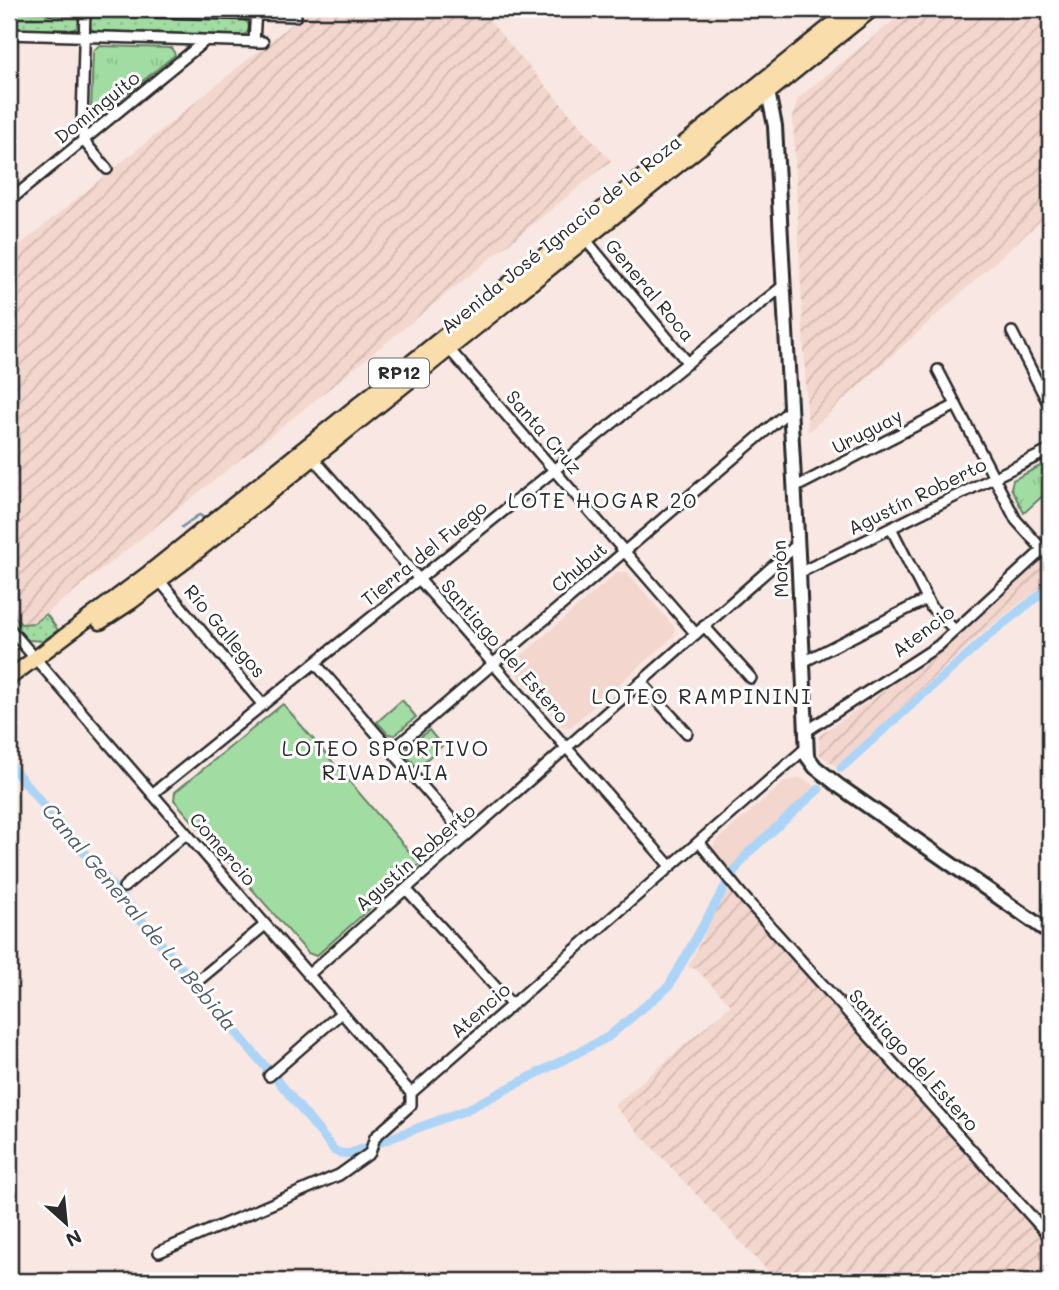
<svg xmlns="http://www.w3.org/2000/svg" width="1059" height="1290" viewBox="0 0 1059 1290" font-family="Mali,sans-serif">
  <defs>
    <pattern id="industrial-furrows" width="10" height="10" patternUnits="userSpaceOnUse" patternTransform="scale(1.75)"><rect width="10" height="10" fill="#f3d6cd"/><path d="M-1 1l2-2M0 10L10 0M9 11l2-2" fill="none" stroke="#d0b8b0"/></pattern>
    <pattern id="grass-dots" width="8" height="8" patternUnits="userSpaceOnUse" patternTransform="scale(1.75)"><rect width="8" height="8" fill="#a1dca2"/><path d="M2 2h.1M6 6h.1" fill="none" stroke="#8bbd8c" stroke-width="1.8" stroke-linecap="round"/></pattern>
    <pattern id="park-tufts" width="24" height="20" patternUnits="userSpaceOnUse" patternTransform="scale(1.75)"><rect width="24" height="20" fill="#a1dca2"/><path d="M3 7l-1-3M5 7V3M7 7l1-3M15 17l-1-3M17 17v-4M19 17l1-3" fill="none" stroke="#8bbd8c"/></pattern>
  </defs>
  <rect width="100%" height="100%" fill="#f8e7e2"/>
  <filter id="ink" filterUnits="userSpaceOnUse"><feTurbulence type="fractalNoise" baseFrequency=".0143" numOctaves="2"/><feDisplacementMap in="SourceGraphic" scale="14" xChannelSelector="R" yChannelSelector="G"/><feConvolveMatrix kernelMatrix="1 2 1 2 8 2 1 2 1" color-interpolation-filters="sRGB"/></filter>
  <g filter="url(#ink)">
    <path fill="#f3d6cd" d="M618 572H627L675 628 674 636 570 727 562 726 514 670V662Z
      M800 778 821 789 744 860 732 877 712 851 715 842 784 782Z"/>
    <path fill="url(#industrial-furrows)" d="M310 9H479L611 161 310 404 34 623 21 624 9 609V254Z
      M908 9H1050V212L808 432 793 118 798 98Z
      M1050 553V580L988 628 837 767 819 754V736L946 648Z
      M730 888 860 1035 1050 1244V1281H777L614 1106 731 1005 696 969 688 967 716 911Z"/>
    <path fill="url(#grass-dots)" stroke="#668466" stroke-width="2" d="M9 12 72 14 77 17 79 23 77 27 72 30 9 29Z
      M97 15 242 19 248 23C251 29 247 35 241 35L96 31 91 29 89 23 92 17Z
      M9 609 21 624 34 623 46 614 58 630 43 641 28 640 9 620Z"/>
    <path fill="url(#park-tufts)" stroke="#668466" stroke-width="2" d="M99 46 172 48 175 55 98 117 91 114 93 51Z
      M1050 461V489L1024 513 1011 488 1013 480Z
      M402 700 416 717 395 735 388 734 377 722Z
      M429 730 442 746 417 768 407 756V749Z"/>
    <path fill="#a1dca2" stroke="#668466" stroke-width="2" d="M283 704 420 864 316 956 308 953 174 800 175 792Z"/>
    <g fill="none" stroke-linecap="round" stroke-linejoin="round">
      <path stroke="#7890a5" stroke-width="2.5" d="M182 527 197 516 200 515 205 519"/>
      <path stroke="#acd4f7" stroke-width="9" d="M9 764 268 1070
        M841 768 995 630 1050 587
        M731 875 748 853 819 789
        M275 1077 335 1151C346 1157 357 1151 368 1147
        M378 1143 466 1110 608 1037 669 986 726 885"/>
      <g stroke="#2b2b2b" stroke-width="14">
        <path id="street" d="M49 9 296 16
          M85 9 82 122 83 140 107 169
          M9 34 263 42
          M254 42 256 9
          M9 201 206 40
          M585 239 688 363
          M1012 332 1050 407
          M449 349 696 634
          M938 370 1016 520 1043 550
          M313 458 670 866
          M794 488 956 405
          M891 528 931 607 955 630
          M799 573 1050 450
          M159 580 263 705
          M704 626 751 678
          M9 628 411 1093
          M803 662 927 599
          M315 663 466 836
          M641 682 687 733
          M805 732 938 646 1050 543
          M391 751 790 410
          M152 794 783 286
          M699 842 742 895 1050 1237
          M124 887 186 834
          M406 889 512 1005
          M308 975 798 544
          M200 979 265 925
          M269 1076 341 1013
          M9 1093V1094
          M411 1093 806 748
          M159 1252 339 1175 370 1153 375 1137 411 1105V1093"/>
      </g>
      <g stroke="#2b2b2b" stroke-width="18">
        <path id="secondary" d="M762 85 768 92 775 126 799 573 807 756 815 767 839 786 1050 933"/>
      </g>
      <g stroke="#2b2b2b" stroke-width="19">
        <path id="primary" d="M100 622 132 601 180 565 872 9
          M9 678 149 573 852 9"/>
      </g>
      <use href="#street" stroke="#fff" stroke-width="9"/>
      <use href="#secondary" stroke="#fff" stroke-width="12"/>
      <use href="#primary" stroke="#f9deab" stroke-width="14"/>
    </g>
  </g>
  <g text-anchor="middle" stroke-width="6" stroke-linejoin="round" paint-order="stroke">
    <rect fill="#fff" stroke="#6b6b6b" stroke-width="2" x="369" y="358.5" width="60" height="29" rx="5"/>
    <g font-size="18" font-weight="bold" fill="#2b2b2b">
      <text x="399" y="379">RP12</text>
    </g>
    <g font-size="19" fill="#2b2b2b" stroke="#fff">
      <text transform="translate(97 107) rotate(-39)" y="7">Dominguito</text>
      <text transform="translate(561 234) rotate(-39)" y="7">Avenida José Ignacio de la Roza</text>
      <text transform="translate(650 290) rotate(50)" y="7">General Roca</text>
      <text transform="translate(867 431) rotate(-27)" y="7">Uruguay</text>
      <text transform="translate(544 432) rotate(49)" y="7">Santa Cruz</text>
      <text transform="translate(917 496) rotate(-26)" y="7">Agustín Roberto</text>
      <text transform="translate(424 553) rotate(-39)" y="7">Tierra del Fuego</text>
      <text transform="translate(579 567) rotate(-40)" y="7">Chubut</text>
      <text transform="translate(780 569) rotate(-93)" y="7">Morón</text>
      <text transform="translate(225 631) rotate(50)" y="7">Río Gallegos</text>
      <text transform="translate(923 631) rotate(-37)" y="7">Atencio</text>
      <text transform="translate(505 651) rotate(49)" y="7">Santiago del Estero</text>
      <text transform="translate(223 849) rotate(49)" y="7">Comercio</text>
      <text transform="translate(415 857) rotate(-41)" y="7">Agustín Roberto</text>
      <text transform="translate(480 1010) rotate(-41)" y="7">Atencio</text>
      <text transform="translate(914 1060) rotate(48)" y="7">Santiago del Estero</text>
    </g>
    <g font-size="21" letter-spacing="2" fill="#2b2b2b" stroke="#fff">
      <text x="603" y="508">LOTE HOGAR 20</text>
      <text x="702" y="704">LOTEO RAMPININI</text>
      <text x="386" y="756">LOTEO SPORTIVO<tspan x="386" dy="24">RIVADAVIA</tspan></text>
    </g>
    <g font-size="21" font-style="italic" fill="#525e68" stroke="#fff">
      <text transform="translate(139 917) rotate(50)" y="7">Canal General de La Bebida</text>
    </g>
  </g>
  <rect width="1059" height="1290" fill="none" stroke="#fff" stroke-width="35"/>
  <rect x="18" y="18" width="1024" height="1255" fill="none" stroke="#2b2b2b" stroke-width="2.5" filter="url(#ink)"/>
  <g transform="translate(66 1223) rotate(153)" stroke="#ffffff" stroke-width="5" paint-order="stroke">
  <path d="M0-5L12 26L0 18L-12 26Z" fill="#2b2b2b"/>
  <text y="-10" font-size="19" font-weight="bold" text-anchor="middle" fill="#2b2b2b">N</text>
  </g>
</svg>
